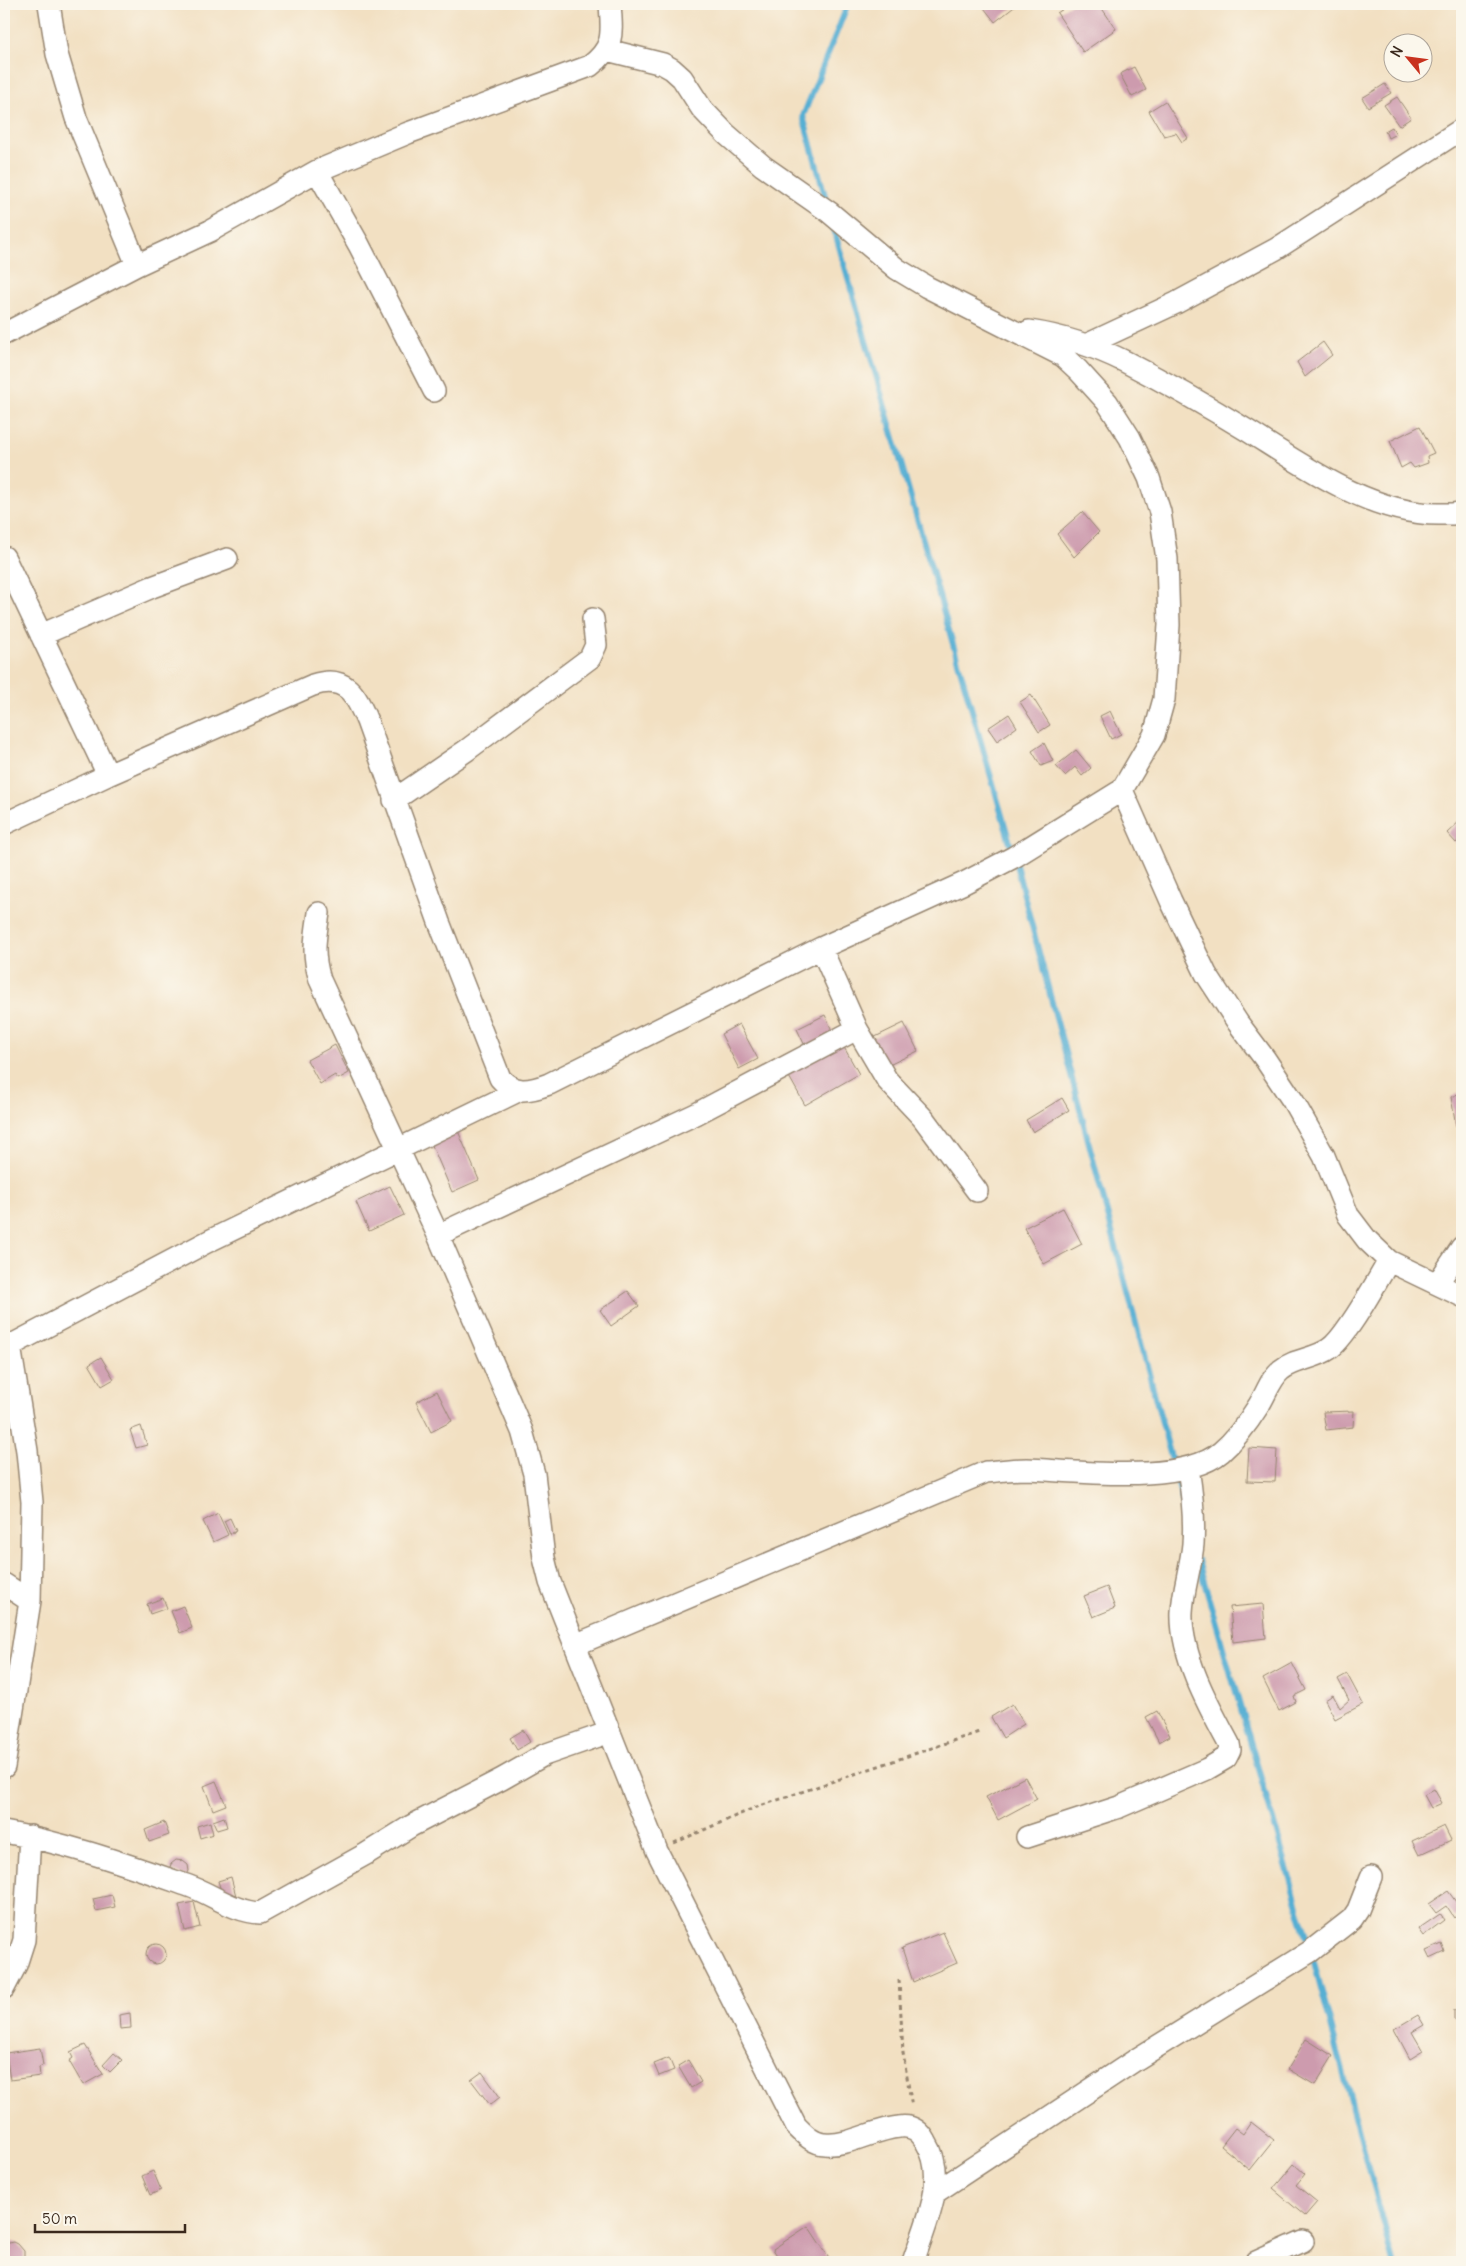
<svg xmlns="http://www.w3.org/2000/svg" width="1466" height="2266" viewBox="0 0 1466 2266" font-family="Delius,sans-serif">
  <rect width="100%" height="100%" fill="#fbf7ec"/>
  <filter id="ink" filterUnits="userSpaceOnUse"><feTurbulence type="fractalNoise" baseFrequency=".02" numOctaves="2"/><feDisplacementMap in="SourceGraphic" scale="10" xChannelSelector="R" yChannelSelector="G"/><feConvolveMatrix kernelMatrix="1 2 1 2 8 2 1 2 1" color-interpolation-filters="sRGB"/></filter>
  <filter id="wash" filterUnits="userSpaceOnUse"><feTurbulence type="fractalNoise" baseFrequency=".0096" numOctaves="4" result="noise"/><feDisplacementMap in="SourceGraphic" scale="20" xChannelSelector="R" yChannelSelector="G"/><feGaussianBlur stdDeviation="1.12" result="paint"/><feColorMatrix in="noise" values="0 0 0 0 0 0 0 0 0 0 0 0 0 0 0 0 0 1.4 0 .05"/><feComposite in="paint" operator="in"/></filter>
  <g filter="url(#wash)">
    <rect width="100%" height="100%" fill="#f2e0c2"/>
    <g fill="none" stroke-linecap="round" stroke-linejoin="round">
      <path stroke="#56afd3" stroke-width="6" d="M827 203 803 116 848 4
        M832 222 1014 857 1184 1507
        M1198 1561 1311 1951 1394 2262"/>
    </g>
    <g id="blocks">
      <path fill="#cd9bae" d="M981 4H1018L995 22Z
        M1071 4H1099L1116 29 1083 52 1057 13Z
        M1134 67 1146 90 1132 97 1120 74Z
        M1385 84 1391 93 1368 107 1362 98Z
        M1397 97 1411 118 1399 126 1384 105Z
        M1165 101 1188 138 1182 142 1176 133 1164 136 1149 111Z
        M1392 127 1396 134 1388 138 1385 131Z
        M1323 342 1332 355 1305 377 1297 362Z
        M1420 426 1434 453 1427 456 1428 463 1414 468 1410 463 1401 468 1390 441Z
        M1082 512 1099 532 1074 557 1057 534Z
        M1031 695 1050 725 1039 732 1020 702Z
        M1110 711 1121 734 1111 739 1100 716Z
        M1009 714 1017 727 997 741 988 728Z
        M1044 743 1053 761 1041 766 1032 751Z
        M1076 750 1091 768 1082 776 1075 767 1065 776 1056 766Z
        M1462 819V837L1456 843 1447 833Z
        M825 1015 834 1035 806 1048 797 1029Z
        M904 1023 918 1051 885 1067 871 1039Z
        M739 1024 758 1059 739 1069 721 1034Z
        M841 1042 859 1074 805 1105 787 1073Z
        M335 1045 349 1073 338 1079 335 1075 320 1084 307 1060Z
        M1462 1092V1122L1456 1126 1451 1097Z
        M1062 1098 1069 1110 1033 1132 1026 1120Z
        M458 1131 479 1180 452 1192 431 1143Z
        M390 1186 404 1215 369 1231 356 1202Z
        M1063 1208 1082 1244 1044 1264 1024 1228Z
        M628 1291 639 1306 611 1326 600 1310Z
        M101 1357 114 1379 102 1386 89 1364Z
        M437 1391 452 1421 431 1432 416 1402Z
        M1354 1411 1353 1427 1326 1430 1323 1412Z
        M141 1426 147 1445 136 1448 130 1430Z
        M1249 1448 1277 1450 1275 1482 1247 1481Z
        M218 1513 228 1535 213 1542 203 1521Z
        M230 1518 236 1531 230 1534 224 1521Z
        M1107 1587 1115 1608 1093 1617 1084 1596Z
        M163 1598 167 1608 150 1614 147 1604Z
        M1263 1604 1266 1638 1233 1642 1230 1607Z
        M183 1606 192 1628 180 1633 171 1611Z
        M1292 1663 1306 1690 1294 1696 1296 1702 1279 1711 1263 1679Z
        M1347 1674 1363 1704 1335 1719 1325 1700 1333 1695 1340 1708 1349 1700 1338 1679Z
        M1012 1704 1024 1724 1003 1738 991 1717Z
        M1157 1711 1170 1736 1159 1742 1146 1717Z
        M523 1730 530 1742 517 1750 510 1738Z
        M1025 1777 1037 1799 998 1820 986 1797Z
        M216 1781 226 1805 213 1810 204 1786Z
        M1434 1789 1442 1803 1431 1808 1424 1795Z
        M224 1817 227 1827 217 1830 213 1821Z
        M164 1822 169 1835 149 1842 145 1830Z
        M210 1822 213 1834 200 1838 197 1826Z
        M1444 1826 1451 1840 1419 1855 1412 1841Z
        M176 1860 183 1861 188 1865 189 1871 186 1876 169 1870 171 1864Z
        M231 1877 236 1896 224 1900 218 1881Z
        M1448 1891 1462 1910 1454 1918 1446 1906 1436 1913 1429 1904Z
        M112 1895 115 1907 96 1911 93 1899Z
        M194 1902 200 1927 185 1931 179 1905Z
        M1440 1914 1444 1920 1423 1936 1418 1929Z
        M943 1932 957 1963 913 1982 902 1948Z
        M1442 1944 1445 1952 1430 1959 1426 1951Z
        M146 1954a10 10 0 1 1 20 0a10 10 0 1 1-20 0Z
        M1454 2010H1462V2020H1454Z
        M130 2013 131 2028 120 2029 119 2015Z
        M1418 2015 1424 2025 1412 2032 1423 2051 1410 2059 1394 2029Z
        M1306 2039 1333 2056 1315 2085 1288 2069Z
        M85 2045 103 2074 83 2085 69 2061 73 2058 70 2052Z
        M40 2048 43 2065 39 2067 40 2076 10 2080 6 2053Z
        M114 2053 122 2060 110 2072 103 2065Z
        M669 2058 674 2070 659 2076 654 2064Z
        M688 2060 701 2082 691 2088 678 2066Z
        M482 2072 500 2097 490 2105 471 2080Z
        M1251 2122 1274 2140 1250 2170 1221 2146 1235 2128 1243 2134Z
        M1294 2164 1305 2174 1296 2185 1317 2202 1305 2216 1273 2189Z
        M153 2171 161 2190 150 2195 142 2176Z
        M808 2226 832 2262H781L773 2249Z
        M14 2242 18 2244 24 2251V2262H4V2244Z"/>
    </g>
  </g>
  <g filter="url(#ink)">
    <use href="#blocks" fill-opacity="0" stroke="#968570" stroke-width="1"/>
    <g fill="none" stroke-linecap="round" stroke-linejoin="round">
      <g stroke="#968570" stroke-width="24">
        <path id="street" d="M49 4 57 54 76 118 137 265
          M317 171 359 245 434 391
          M1029 331C1063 336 1096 347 1126 362 1167 383 1209 407 1248 431 1304 466 1372 515 1440 514 1447 514 1455 515 1462 512
          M4 334 137 265 210 231 317 171 408 133 590 66C615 47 612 33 610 4
          M1086 345 1176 303 1276 249 1462 129
          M4 557 108 775
          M41 635 152 587 227 559
          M1122 790 1171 901 1206 974 1238 1023 1265 1059 1293 1101 1324 1156 1348 1215 1367 1240 1389 1261 1462 1296
          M394 800 467 750 590 658 596 645 593 619
          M4 824 108 775 313 685C346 674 356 695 367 721L439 922 500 1078C514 1095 530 1091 549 1084L821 948 964 883 1014 857 1122 790 1154 735 1164 699 1169 625 1167 559 1160 512 1149 478 1130 438 1107 402 1078 370 1063 356 927 287 897 269 829 212 763 166 726 134 702 109 682 78 672 69 663 64 607 50
          M319 913C315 939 312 954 320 980L438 1235 522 1431 534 1474 544 1558 550 1582 657 1851 796 2126C804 2134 813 2144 825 2144 850 2146 874 2129 899 2127 912 2125 920 2131 926 2142 949 2179 925 2225 913 2262
          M821 948 857 1029 887 1080 923 1118 977 1191
          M438 1235 696 1114 857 1029
          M1437 1284 1462 1247
          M4 1349 207 1242 518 1091
          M4 1584 30 1601
          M575 1645 986 1472C999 1471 1014 1469 1027 1469 1077 1471 1182 1485 1221 1452 1235 1440 1249 1421 1259 1405 1266 1394 1271 1378 1281 1370 1294 1359 1315 1359 1329 1349 1347 1337 1376 1282 1389 1261
          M4 1767 30 1601 32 1502 27 1451 10 1346
          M4 1832C67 1843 128 1865 189 1886 212 1894 234 1912 260 1913L366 1854 411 1826 502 1779 544 1755 610 1732
          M1027 1837 1119 1807 1207 1769 1226 1758 1230 1750 1229 1744C1209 1707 1180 1655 1182 1612 1183 1589 1191 1567 1193 1544 1195 1518 1192 1493 1188 1468
          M4 1988 16 1965 24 1940 30 1836
          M936 2192 1137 2059 1311 1951 1352 1919 1358 1910 1371 1877
          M1256 2262 1303 2241"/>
      </g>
      <path stroke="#968570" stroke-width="3" stroke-dasharray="4 4" stroke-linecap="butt" d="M674 1843 754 1808 982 1731
        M899 1980 903 2053 912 2107"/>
      <use href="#street" stroke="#fff" stroke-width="21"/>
    </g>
  </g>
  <rect width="1466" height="2266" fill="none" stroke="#fbf7ec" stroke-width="20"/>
  <g transform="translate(1408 58) rotate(299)"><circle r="24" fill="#fbf7ec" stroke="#aea59a"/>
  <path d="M0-4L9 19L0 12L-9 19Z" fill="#c8321e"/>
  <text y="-8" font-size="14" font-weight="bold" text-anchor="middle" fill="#3b2a1e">N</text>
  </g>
  <path d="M35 2224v8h150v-8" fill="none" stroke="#3b2a1e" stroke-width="2.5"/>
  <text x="42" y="2224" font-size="15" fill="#3b2a1e" stroke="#fbf7ec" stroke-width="4" paint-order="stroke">50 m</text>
</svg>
